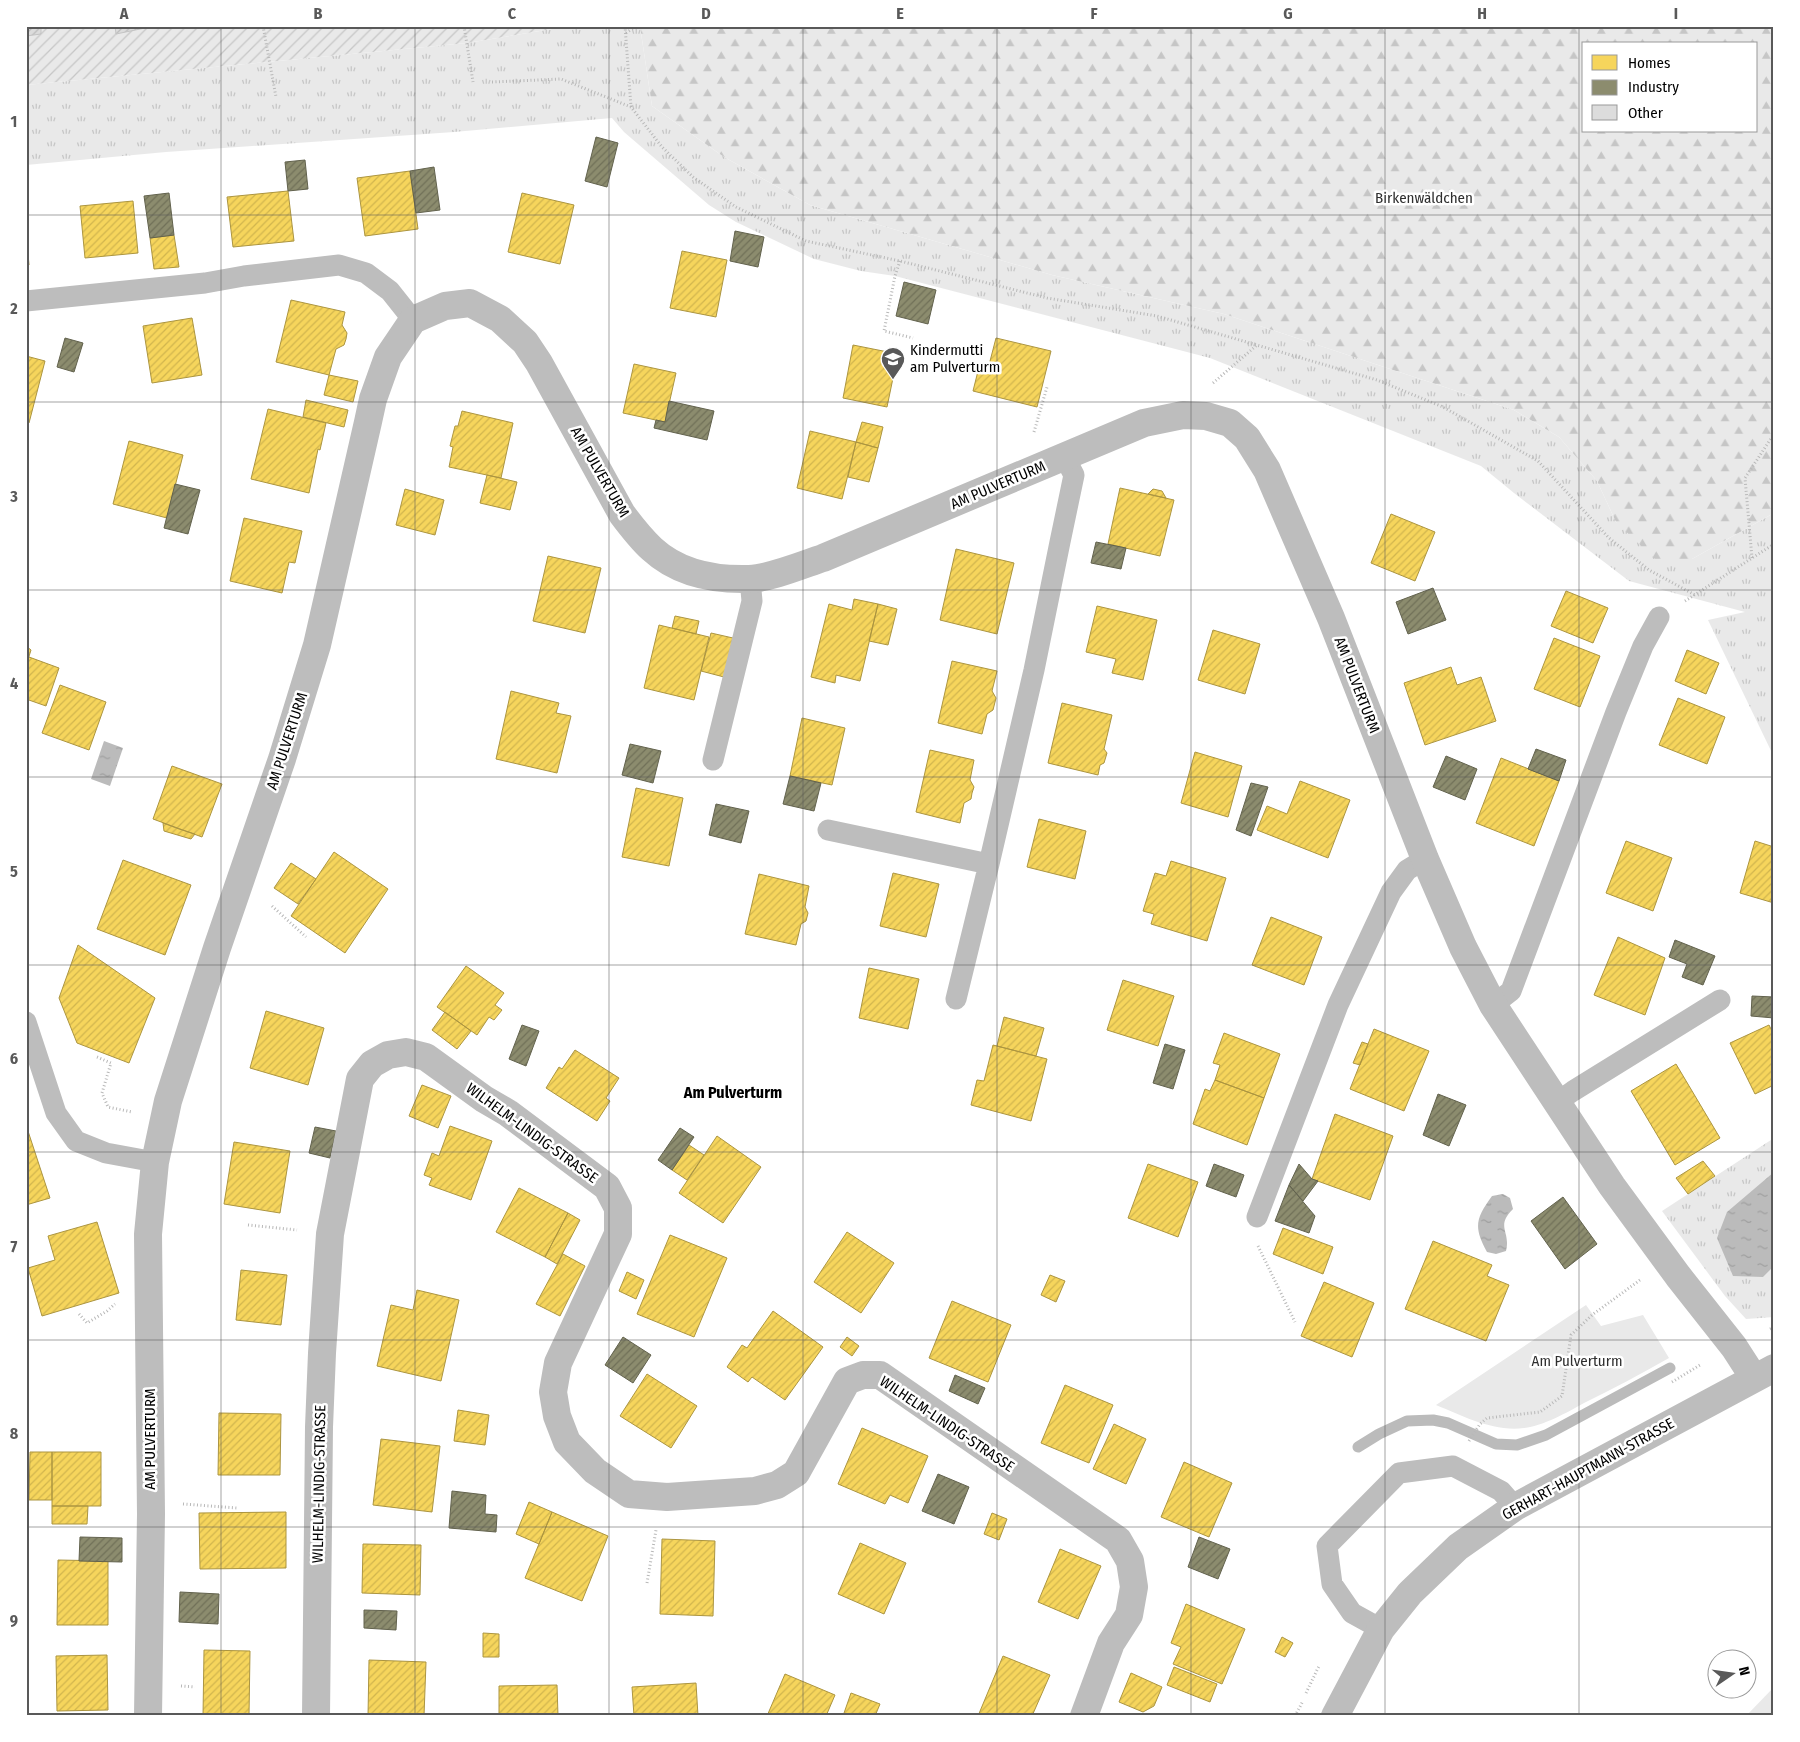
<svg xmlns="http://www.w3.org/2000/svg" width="1800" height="1742" viewBox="0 0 1800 1742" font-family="'Fira Sans Condensed',sans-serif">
  <defs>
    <pattern id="grass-tufts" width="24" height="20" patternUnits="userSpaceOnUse" patternTransform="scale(1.25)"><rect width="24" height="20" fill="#e9e9e9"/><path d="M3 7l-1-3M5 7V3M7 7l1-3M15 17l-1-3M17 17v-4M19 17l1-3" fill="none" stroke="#c6c6c6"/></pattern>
    <pattern id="forest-firs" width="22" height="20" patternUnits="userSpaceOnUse" patternTransform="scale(1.25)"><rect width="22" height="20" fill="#e9e9e9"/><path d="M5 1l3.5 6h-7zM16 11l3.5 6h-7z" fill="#c6c6c6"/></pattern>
    <pattern id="garden-furrows" width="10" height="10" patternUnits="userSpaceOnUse" patternTransform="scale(1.25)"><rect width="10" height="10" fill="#e9e9e9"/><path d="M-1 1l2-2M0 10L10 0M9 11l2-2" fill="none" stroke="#c6c6c6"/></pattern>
    <pattern id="water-ripples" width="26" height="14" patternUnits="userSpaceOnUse" patternTransform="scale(1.25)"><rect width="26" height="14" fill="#bbb"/><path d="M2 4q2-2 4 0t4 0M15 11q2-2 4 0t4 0" fill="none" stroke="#9f9f9f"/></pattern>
    <pattern id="homes-hatch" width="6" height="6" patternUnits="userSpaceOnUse" patternTransform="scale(1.25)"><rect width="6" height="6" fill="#f6d55c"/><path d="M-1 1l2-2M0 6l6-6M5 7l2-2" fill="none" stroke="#d1b54e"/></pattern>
    <pattern id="industry-hatch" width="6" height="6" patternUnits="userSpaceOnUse" patternTransform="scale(1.25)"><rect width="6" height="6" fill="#8c8c6e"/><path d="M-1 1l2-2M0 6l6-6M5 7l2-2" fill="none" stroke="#707058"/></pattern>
    <pattern id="building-hatch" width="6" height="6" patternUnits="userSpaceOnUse" patternTransform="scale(1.25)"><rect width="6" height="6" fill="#dcdcdc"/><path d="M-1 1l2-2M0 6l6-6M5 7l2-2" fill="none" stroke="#bbb"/></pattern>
  </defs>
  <rect width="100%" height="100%" fill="#fff"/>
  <path fill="url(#grass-tufts)" d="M570 26H640L652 106 724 157 810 205 1052 275 1224 314 1514 410 1559 437 1597 481 1616 522 1692 559 1774 513V757L1708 620 1745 612 1629 581 1514 493 1481 466 1210 358 895 276 861 271 814 259 736 222 709 205 624 132 612 118 454 132 166 152 26 165V85L467 43Z
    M1774 1138V1172L1772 1174 1763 1277 1774 1266V1317L1746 1319 1725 1296 1662 1211Z
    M1774 1687V1716H1746Z"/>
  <path fill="url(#forest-firs)" fill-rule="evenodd" d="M640 26H1774V513L1692 559 1656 560 1616 522 1597 481 1559 437 1514 410 1224 314 1052 275 810 205 724 157 652 106ZM1584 44H1756V131H1584Z"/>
  <path fill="#e9e9e9" d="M1586 1305 1601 1326 1643 1315 1669 1358C1641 1374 1613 1389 1584 1403 1568 1412 1543 1426 1524 1428 1493 1432 1463 1416 1436 1405Z"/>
  <path fill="url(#garden-furrows)" d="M26 26H570L467 43 26 85Z"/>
  <path fill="url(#water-ripples)" d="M104 741 123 748 110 786 91 779Z
    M1774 1172V1266L1763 1277 1733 1276 1717 1238 1727 1212Z
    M1503 1194 1510 1198 1513 1209C1495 1227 1511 1231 1506 1251L1496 1254 1487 1252C1473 1227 1476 1218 1492 1196Z"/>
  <path fill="url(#homes-hatch)" stroke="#ac9540" d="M410 171 418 229 365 236 357 178Z
    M288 191 294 241 233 247 227 197Z
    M522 193 574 205 560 264 508 252Z
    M133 201 138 253 85 258 80 206Z
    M26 231 29 265 26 266Z
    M174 235 179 267 154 269 150 238Z
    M682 251 727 260 716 317 670 308Z
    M291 300 345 312 342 325 347 333 346 339 344 345 336 349 329 375 276 362Z
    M192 318 202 375 152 383 143 326Z
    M996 338 1051 351 1037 407 973 391 980 363 989 365Z
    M853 345 898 354 887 407 843 398Z
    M26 356 45 361 29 423 26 422Z
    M634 364 676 373 665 422 623 413Z
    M329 375 358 381 353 402 324 395Z
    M306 400 348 410 344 427 303 417Z
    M268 409 326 423 320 450 318 449 309 493 251 479Z
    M462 411 513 423 501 478 449 467 453 447 450 446 455 426H458Z
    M862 422 883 427 878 448 856 442Z
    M810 431 856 442 842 499 797 488Z
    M129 441 183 455 167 518 113 504Z
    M856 442 878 448 869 482 848 477Z
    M487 475 517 482 510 510 480 503Z
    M1120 488 1174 500 1160 556 1108 544Z
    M405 489 444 500 435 535 396 525Z
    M1153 489 1162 491 1166 498 1148 494Z
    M1391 514 1435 532 1415 581 1371 563Z
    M244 518 302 531 295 563 289 562 282 593 230 581Z
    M956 549 1014 563 997 634 940 620Z
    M548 556 601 568 585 633 533 621Z
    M1566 591 1608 608 1593 643 1551 626Z
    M854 599 878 604 860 681 836 675 835 683 811 677 829 604 852 610Z
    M878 604 897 609 888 645 869 641Z
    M1097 606 1157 620 1143 680 1112 673 1116 659 1086 652Z
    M675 616 699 621 696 634 672 628Z
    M659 625 709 637 694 700 644 688Z
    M1213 630 1260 644 1245 694 1198 680Z
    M711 633 733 638 724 677 701 671Z
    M1554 638 1600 656 1580 707 1534 689Z
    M26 646 31 650 26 666Z
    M1687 650 1719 663 1706 694 1675 681Z
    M29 657 59 668 46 706 26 699V666Z
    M952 661 997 671 992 691 996 698 993 710 987 714 982 734 938 723Z
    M1451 667 1457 685 1481 677 1496 721 1425 745 1404 683Z
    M60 685 106 702 89 750 42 733Z
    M511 691 559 703 556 713 571 716 557 773 496 759Z
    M1678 698 1725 717 1707 764 1659 745Z
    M1062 703 1112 715 1104 749 1107 753 1104 763 1100 765 1098 775 1048 763Z
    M802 718 845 728 832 785 790 776Z
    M930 750 974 760 970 780 974 787 972 793 971 799 964 803 960 823 916 812Z
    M1195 752 1242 766 1228 817 1181 803Z
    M1501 758 1559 781 1534 846 1476 823Z
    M172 766 222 784 202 837 153 819Z
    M1300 781 1350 800 1328 858 1257 830 1267 806 1287 814Z
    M636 788 683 798 669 866 622 857Z
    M1039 819 1086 831 1075 879 1027 867Z
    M163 823 179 829 195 834 191 839 164 831Z
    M1626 841 1672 858 1653 911 1606 893Z
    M1755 841 1774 847V903L1740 893Z
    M334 852 388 889 345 953 291 916Z
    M123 860 191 885 165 955 97 929Z
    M1171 861 1226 878 1207 941 1151 924 1154 914 1143 911 1155 873 1166 876Z
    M291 863 316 879 298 904 274 888Z
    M893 873 939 884 926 937 880 926Z
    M759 874 809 886 805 907 808 913 806 921 801 924 796 945 745 934Z
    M1271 917 1322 937 1304 985 1252 965Z
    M1618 937 1665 958 1645 1015 1594 995Z
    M78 945 155 998 129 1063 77 1043 59 998Z
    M466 966 504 993 495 1005 502 1010 494 1020 489 1017 477 1035 437 1007Z
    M869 968 919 979 908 1029 859 1018Z
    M1123 980 1174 996 1158 1046 1107 1030Z
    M266 1011 324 1028 308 1085 250 1068Z
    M445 1012 471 1031 457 1049 432 1030Z
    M1004 1017 1044 1028 1036 1056 997 1046Z
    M1769 1025 1774 1035V1085L1755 1094 1730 1043Z
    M1374 1029 1429 1051 1404 1111 1350 1089Z
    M1224 1033 1280 1054 1264 1098 1215 1080 1220 1065 1213 1063Z
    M1362 1042 1368 1044 1360 1065 1353 1063Z
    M993 1045 1047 1059 1031 1121 971 1105 977 1080 984 1081Z
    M575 1050 619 1078 606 1098 610 1101 597 1121 546 1088 559 1067 562 1069Z
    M1676 1064 1720 1138 1675 1165 1631 1091Z
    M1215 1080 1264 1098 1247 1145 1193 1124 1205 1089 1210 1091Z
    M422 1085 451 1096 438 1128 409 1116Z
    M1335 1114 1393 1136 1370 1200 1312 1179Z
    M26 1125 50 1198 26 1205Z
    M450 1126 492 1141 471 1200 429 1185 432 1178 424 1175 432 1153 439 1156Z
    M717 1136 761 1167 723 1223 679 1193Z
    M234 1142 290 1151 280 1213 224 1204Z
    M689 1145 704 1155 687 1180 672 1170Z
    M1703 1161 1715 1176 1688 1194 1676 1178Z
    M1148 1164 1198 1182 1178 1237 1128 1218Z
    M519 1188 568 1213 545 1257 496 1232Z
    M568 1213 580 1220 557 1264 545 1257Z
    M97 1222 119 1293 42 1316 28 1268 55 1260 48 1236Z
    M1283 1228 1333 1247 1323 1274 1273 1254Z
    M847 1232 894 1263 861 1313 814 1282Z
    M670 1235 727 1258 694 1337 637 1314Z
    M1433 1241 1492 1265 1487 1276 1509 1285 1486 1341 1405 1309Z
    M563 1254 585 1266 560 1316 536 1304Z
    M241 1270 287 1275 281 1325 236 1320Z
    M627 1272 644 1280 636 1299 619 1291Z
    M1050 1275 1065 1281 1056 1302 1041 1295Z
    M1324 1282 1374 1303 1352 1357 1301 1336Z
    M417 1290 459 1300 441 1381 377 1366 391 1305 413 1310Z
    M952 1301 1011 1325 988 1382 929 1358Z
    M773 1311 823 1347 785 1400 752 1377 748 1382 727 1367 742 1345 747 1348Z
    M847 1337 859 1346 852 1356 840 1347Z
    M647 1374 697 1406 671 1448 620 1416Z
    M1065 1385 1113 1405 1089 1463 1041 1443Z
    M458 1410 489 1415 485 1445 454 1441Z
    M219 1413 281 1414 280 1475H218Z
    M1114 1424 1146 1439 1126 1484 1093 1469Z
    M862 1428 928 1456 908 1503 890 1495 885 1504 838 1484Z
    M381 1439 440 1446 432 1512 373 1505Z
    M30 1452H52V1500H29Z
    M52 1452H101V1506H52Z
    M1184 1462 1232 1483 1209 1537 1161 1517Z
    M529 1502 552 1512 539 1544 516 1534Z
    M52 1506H88L87 1524H52Z
    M286 1512V1568L200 1569 199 1513Z
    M552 1512 608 1536 582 1601 525 1578Z
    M992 1513 1007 1519 999 1540 984 1534Z
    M662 1539 715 1541 713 1616 660 1614Z
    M860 1543 906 1563 884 1614 838 1594Z
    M363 1544 421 1545 420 1595 362 1593Z
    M1060 1549 1101 1566 1078 1619 1038 1602Z
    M58 1560 108 1561V1625H57Z
    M1186 1604 1245 1629 1222 1684 1173 1664 1181 1647 1171 1643Z
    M483 1633 499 1634V1657H483Z
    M1282 1637 1293 1643 1285 1657 1275 1652Z
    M204 1650 250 1651 249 1716H203Z
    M107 1655 108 1710 57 1711 56 1656Z
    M1003 1656 1050 1675 1032 1716H978Z
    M369 1660 426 1662 424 1716H368Z
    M1174 1667 1217 1684 1210 1702 1167 1685Z
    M1131 1673 1162 1687 1154 1706 1143 1712 1119 1702Z
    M785 1674 835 1695 826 1716H767Z
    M696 1683 698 1716H634L632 1687Z
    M557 1685 558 1716H499V1686Z
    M851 1693 880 1704 875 1716H843Z"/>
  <path fill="url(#industry-hatch)" stroke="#62624d" d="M596 137 618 143 607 187 585 181Z
    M305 160 308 189 288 191 285 162Z
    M434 167 440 210 416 213 410 171Z
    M169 193 174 235 150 238 144 196Z
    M735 231 764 237 758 267 730 261Z
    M904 282 936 290 928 324 896 316Z
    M65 338 83 343 74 372 57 367Z
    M669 401 714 411 707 440 654 428 656 420 665 422Z
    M175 484 200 490 188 534 164 528Z
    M1096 542 1126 548 1121 569 1091 563Z
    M1433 588 1446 620 1408 634 1396 602Z
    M630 744 661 751 653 783 622 775Z
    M1536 749 1566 760 1559 781 1528 769Z
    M1446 756 1477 769 1465 800 1433 787Z
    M790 776 821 783 814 811 783 804Z
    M1251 783 1268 787 1251 836 1236 830Z
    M716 804 749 811 741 843 709 835Z
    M1675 940 1715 956 1703 985 1682 977 1687 964 1669 957Z
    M1752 996 1774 997V1018L1751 1016Z
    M522 1025 539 1031 526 1066 509 1059Z
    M1165 1044 1185 1050 1173 1089 1153 1083Z
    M1438 1094 1466 1105 1449 1146 1423 1135Z
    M315 1127 336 1131 330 1158 309 1153Z
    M680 1128 694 1137 672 1170 658 1160Z
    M1214 1164 1244 1175 1236 1197 1206 1186Z
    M1299 1164 1312 1179 1318 1181 1303 1201 1289 1185Z
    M1289 1185 1315 1216 1309 1233 1275 1221Z
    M1563 1197 1597 1244 1565 1269 1531 1221Z
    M623 1337 651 1355 633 1383 605 1365Z
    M955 1375 985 1388 978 1404 949 1391Z
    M938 1474 969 1487 954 1524 922 1511Z
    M452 1491 486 1495 485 1514 497 1515 496 1532 449 1528Z
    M80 1537 122 1538V1562L79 1561Z
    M1199 1537 1230 1549 1218 1579 1188 1567Z
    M180 1592 219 1594 218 1624 179 1622Z
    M364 1610 397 1611 396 1630 364 1628Z"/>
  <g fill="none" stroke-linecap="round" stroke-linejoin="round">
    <path stroke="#bbb" stroke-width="11" d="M1358 1447 1379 1434 1407 1421 1433 1420 1448 1423 1496 1444 1517 1445 1546 1435 1670 1368"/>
  </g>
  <path fill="url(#building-hatch)" stroke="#c4c4c4" d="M26 26H41V34L26 36Z
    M115 26H144L145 28 116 34Z"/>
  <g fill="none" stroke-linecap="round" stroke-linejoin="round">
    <path stroke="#b8b8b8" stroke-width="3" stroke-dasharray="1 2.5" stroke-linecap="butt" d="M263 26 276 97
      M464 26 473 82
      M625 26 631 107
      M626 33 636 26
      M492 82 561 79 631 107 662 147 693 177 736 207 806 241 900 261 1047 298 1157 316 1377 380 1443 407 1538 461 1609 538 1649 570 1695 595
      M900 261 895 276 884 331 913 338
      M1213 383 1257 345
      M1034 432 1047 387
      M1752 558 1745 478 1774 434
      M1685 601 1774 544
      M272 906 306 937
      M97 1057 111 1063 102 1093 108 1107 132 1112
      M248 1225 297 1230
      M1258 1246 1295 1322
      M79 1314 87 1323 107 1311 115 1304
      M1770 1329 1774 1327
      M1672 1382 1700 1365
      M1469 1441 1480 1424 1487 1418 1540 1412 1562 1396 1571 1335 1592 1315 1640 1280
      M183 1504 237 1508
      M647 1583 656 1530
      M181 1686 195 1687
      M1306 1693 1319 1666
      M1295 1716 1303 1701"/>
    <path stroke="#bdbdbd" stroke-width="21" d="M26 301 205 283 244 276 339 265 366 273 390 291 413 320
      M713 760 752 601 750 579
      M828 830 989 864
      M956 999 989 864 1034 670 1060 542 1074 475 1065 458
      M1493 1005 1511 991 1616 712 1643 646 1659 617
      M26 1022 56 1113 76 1141 106 1153 155 1162
      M1556 1103 1573 1091 1720 1000
      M1257 1217 1338 1005 1391 892 1407 870 1425 859
      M1381 1629 1352 1613 1332 1584 1327 1546 1399 1473 1453 1466 1501 1491 1515 1507"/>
    <path stroke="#bdbdbd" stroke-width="28" d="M148 1716 151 1514 148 1234 155 1162 168 1101 217 948 282 759 317 645 368 422 373 399 388 357 413 320 445 306 470 303 500 319 525 342 539 363 622 514C631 526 640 538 652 549 678 573 714 580 749 579 771 578 802 565 823 558L1144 423 1183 415 1206 416 1230 423 1247 438 1267 470 1331 618 1425 859 1463 947 1493 1005 1612 1186 1678 1276 1734 1347 1754 1378
      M316 1716 319 1427 322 1353 330 1234 360 1079 372 1064 388 1055 406 1052 426 1057 484 1099 508 1113 607 1187 618 1208V1234L558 1363 553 1392 557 1416 567 1442 595 1471 629 1494 667 1497 755 1491 777 1485 796 1473 847 1381 863 1375H880L1118 1540 1130 1561 1134 1587 1129 1615 1111 1643 1084 1716
      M1335 1716 1381 1629 1410 1593 1458 1547 1515 1507 1774 1368"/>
  </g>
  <path fill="none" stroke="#595959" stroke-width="1" stroke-opacity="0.55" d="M221 26V1716M415 26V1716M609 26V1716M803 26V1716M997 26V1716M1191 26V1716M1385 26V1716M1579 26V1716M26 215H1774M26 402H1774M26 590H1774M26 777H1774M26 965H1774M26 1152H1774M26 1340H1774M26 1527H1774"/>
  <defs>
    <g id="school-pin" transform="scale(1.25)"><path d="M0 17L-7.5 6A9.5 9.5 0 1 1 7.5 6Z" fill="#595959" stroke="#fff"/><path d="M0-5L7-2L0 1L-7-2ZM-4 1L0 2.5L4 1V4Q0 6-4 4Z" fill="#fff"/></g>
  </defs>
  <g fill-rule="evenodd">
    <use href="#school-pin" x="893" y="359"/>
  </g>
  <g text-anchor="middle" stroke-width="5" stroke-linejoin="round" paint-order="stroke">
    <g font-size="15" fill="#2e2e2e" stroke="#fff">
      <text x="1424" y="203">Birkenwäldchen</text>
      <text x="1577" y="1366">Am Pulverturm</text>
    </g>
    <g font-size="15" fill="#000" stroke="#fff" text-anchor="start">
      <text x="910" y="355">Kindermutti<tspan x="910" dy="17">am Pulverturm</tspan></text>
    </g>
    <g font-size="15" fill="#000" stroke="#fff">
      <text transform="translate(600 472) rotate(60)" y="5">AM PULVERTURM</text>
      <text transform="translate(998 485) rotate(-23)" y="5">AM PULVERTURM</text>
      <text transform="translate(1357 685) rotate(69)" y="5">AM PULVERTURM</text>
      <text transform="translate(287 741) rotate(-72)" y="5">AM PULVERTURM</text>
      <text transform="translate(532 1133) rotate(36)" y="5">WILHELM-LINDIG-STRASSE</text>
      <text transform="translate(947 1424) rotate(34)" y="5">WILHELM-LINDIG-STRASSE</text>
      <text transform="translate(150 1439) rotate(-90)" y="5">AM PULVERTURM</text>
      <text transform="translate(1588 1469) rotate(-29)" y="5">GERHART-HAUPTMANN-STRASSE</text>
      <text transform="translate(319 1484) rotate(-89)" y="5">WILHELM-LINDIG-STRASSE</text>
    </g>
    <g font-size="16" font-weight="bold" fill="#000" stroke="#fff">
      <text x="733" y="1098">Am Pulverturm</text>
    </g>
  </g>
  <rect width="1800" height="1742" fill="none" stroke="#ffffff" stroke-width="55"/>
  <rect x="1582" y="42" width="175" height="90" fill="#ffffff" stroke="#999999"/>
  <rect x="1592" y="55" width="25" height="15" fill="#f6d55c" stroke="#999999"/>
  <text x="1628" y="68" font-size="15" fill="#000000">Homes</text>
  <rect x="1592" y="80" width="25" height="15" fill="#8c8c6e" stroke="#999999"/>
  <text x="1628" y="92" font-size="15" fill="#000000">Industry</text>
  <rect x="1592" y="105" width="25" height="15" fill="#dcdcdc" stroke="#999999"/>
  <text x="1628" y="118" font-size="15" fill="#000000">Other</text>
  <g transform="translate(1732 1674) rotate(77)"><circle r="24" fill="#ffffff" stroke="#999999"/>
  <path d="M0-4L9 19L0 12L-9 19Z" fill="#595959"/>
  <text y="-8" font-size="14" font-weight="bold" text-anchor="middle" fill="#000000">N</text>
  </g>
  <rect x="28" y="28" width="1744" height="1686" fill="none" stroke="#595959" stroke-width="2"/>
  <g font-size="16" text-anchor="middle" font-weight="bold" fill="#595959">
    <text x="124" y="19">A</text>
    <text x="318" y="19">B</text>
    <text x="512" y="19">C</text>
    <text x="706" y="19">D</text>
    <text x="900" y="19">E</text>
    <text x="1094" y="19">F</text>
    <text x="1288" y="19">G</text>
    <text x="1482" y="19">H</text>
    <text x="1676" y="19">I</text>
    <text x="14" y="127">1</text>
    <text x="14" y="314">2</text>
    <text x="14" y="502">3</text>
    <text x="14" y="689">4</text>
    <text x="14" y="877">5</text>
    <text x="14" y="1064">6</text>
    <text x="14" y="1252">7</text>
    <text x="14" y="1439">8</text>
    <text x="14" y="1626">9</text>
  </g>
</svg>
